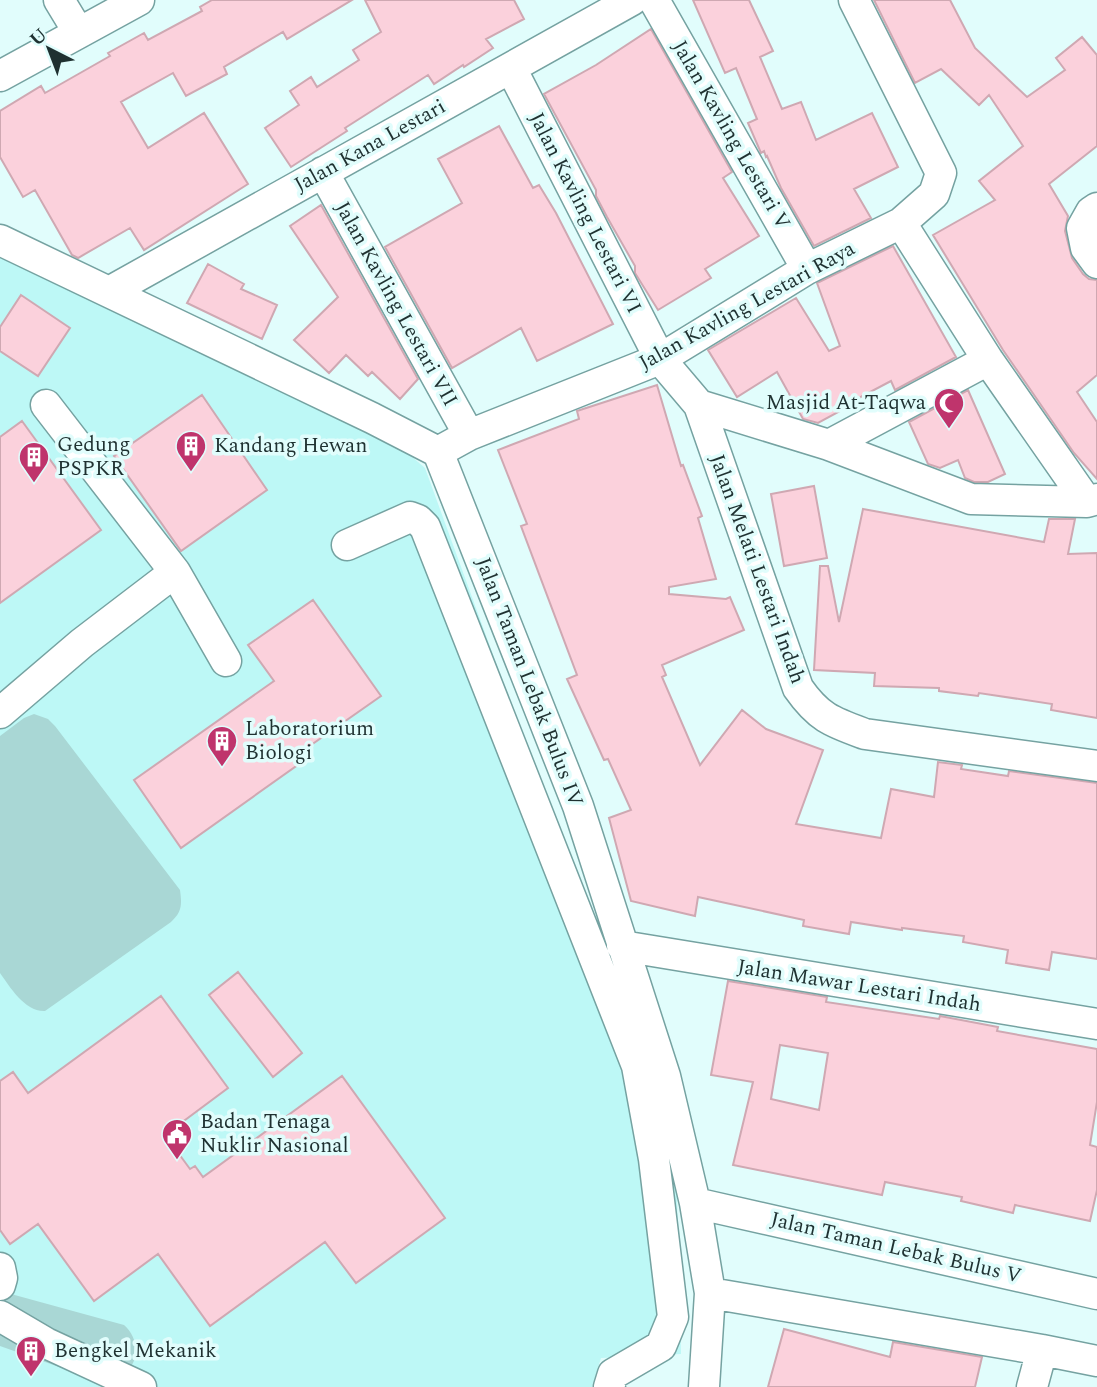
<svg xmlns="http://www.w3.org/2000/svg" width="1097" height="1387" viewBox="0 0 1097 1387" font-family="Spectral,serif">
<rect width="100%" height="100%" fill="#e1fdfc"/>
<path fill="#bdf8f6" d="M0 241 352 405 425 468 676 1157 681 1354 601 1358 592 1387H0Z"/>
<path fill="#a9d7d5" d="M34 714 48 719 55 726 180 890C182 905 182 912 171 922L45 1011C25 1012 10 987 0 973V736L24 718Z
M0 1288 11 1294 124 1325C137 1336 141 1358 127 1371 121 1376 114 1380 107 1384L0 1346Z"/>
<path fill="#fbd1dc" stroke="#cfa8b2" stroke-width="2" fill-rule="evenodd" d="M212 0H352L287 39 283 32 224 67 227 74 186 96 173 73 121 102 148 148 204 113 248 184 144 250 130 228 78 258 72 255 35 190 23 197 0 157V111L41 86 45 93 110 56 108 53 144 33 148 40 202 11 200 7Z
M365 0H514L524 19 486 39 493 48 464 67 463 65 434 84 428 75 345 128 347 131 291 167 265 128 299 105 290 91 311 77 317 87 359 60 353 50 381 32Z
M693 0H749L773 51 760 57 782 109 801 102 816 140 872 113 898 167 854 189 871 218 814 246 781 188 767 156 766 157 764 151 761 153 748 123 757 119 736 68 725 73Z
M874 0H950L975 48 1027 97 1065 70 1056 58 1082 37 1097 55V146L1049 184 1068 216 1065 231 1072 258 1083 274 1089 279 1097 280V375L1077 392 1097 422V479L1074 453 1003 350 933 235 995 200 979 181 1023 146 989 95 979 105 941 69 915 83Z
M651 29 732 172 723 178 759 236 705 269 711 278 658 310 635 273V266L607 217 596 196V190L544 94 596 65Z
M499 126 533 188 539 185 556 213 613 324 537 361 521 328 452 368 385 247 462 203 438 159Z
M321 205 418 379 400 399 372 372 368 376 346 355 329 373 294 340 338 297 290 226Z
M893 246 956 357 895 390 891 381 851 402 853 404 818 423 803 419 777 372 737 397 708 350 796 298 829 351 840 346 817 283Z
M208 264 244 284 241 289 277 305 262 339 187 303Z
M21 295 70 328 38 376 0 351V327Z
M657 385 681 466 683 465 702 516 698 518 716 579 669 587V594L726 599 730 597 744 630 662 665 666 675 662 677 700 765 742 710 766 729 823 750 796 824 881 838 891 789 934 797 938 762 962 765 961 769 1008 776 1009 771 1097 783V959L1052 952 1049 970 1006 963 1008 950 963 942 964 936 902 928V930L851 922 849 934 803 926 804 920 698 897 695 916 631 901 609 818 631 810 608 759 604 760 567 679 577 675 521 526 527 524 498 450 579 419 577 411Z
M968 390 1005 474 988 482H974L965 478 958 460 940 468 928 464 909 422Z
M202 395 267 490 181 551 114 456Z
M22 421 101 530 0 603V437Z
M814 486 827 558 784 566 771 494Z
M863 509 1044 542 1049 519H1075L1068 554 1097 553V718L1051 710 1052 704 979 693 978 696 939 691V688L874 686 875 673 814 670 820 566H828L839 622Z
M313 600 381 696 304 750 309 757 181 848 134 780 274 681 248 645Z
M238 972 302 1053 273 1077 209 995Z
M728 981 827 997 826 1002 939 1019 940 1016 998 1027 997 1031 1097 1049V1102L1090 1145 1097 1147V1190L1090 1221 1015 1205 1013 1213 961 1201 962 1197 885 1182 882 1195 733 1165 753 1082 711 1075ZM780 1045 828 1053 819 1110 771 1099Z
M161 996 228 1088 165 1135 190 1169 195 1166 203 1177 342 1076 445 1218 356 1283 325 1242 210 1326 158 1254 94 1301 38 1224 10 1244 0 1230V1081L13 1072 28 1093Z
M784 1329 890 1357 893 1342 982 1357 975 1387H768Z"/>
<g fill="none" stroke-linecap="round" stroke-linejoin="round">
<g stroke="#75a2a1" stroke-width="33">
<path id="minor" d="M59 0 79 33
M654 0 807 269
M511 68 660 359 699 405 798 688C819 718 832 722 865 734L1097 766
M0 76 139 0
M323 172 469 435
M1097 208 1091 212 1082 228 1086 248 1097 263
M901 223 988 360 1087 502
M0 240 372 418 438 452 578 806 665 1076 695 1203 710 1293 704 1387
M109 292 632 0
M46 405 175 572
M699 405 829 445 971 499 1087 502 1097 499
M829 445 988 360
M438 452 469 435 660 359 807 269 901 223 934 194 941 173 854 0
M347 545 410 517 418 520 425 527 637 1066 654 1159 673 1317 661 1346 613 1374 609 1387
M0 713 82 643 175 572 226 661
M622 946 1097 1024
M695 1203 1097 1294
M0 1268 2 1278 0 1285
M710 1293 1042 1350 1097 1361
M0 1316 46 1343 141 1387
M1032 1387 1042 1350"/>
</g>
<use href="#minor" stroke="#fff" stroke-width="30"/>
</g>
<defs>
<g id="mosque-pin" transform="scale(1.575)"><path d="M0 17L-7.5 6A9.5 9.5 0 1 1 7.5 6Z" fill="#bf346c" stroke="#e1fdfc"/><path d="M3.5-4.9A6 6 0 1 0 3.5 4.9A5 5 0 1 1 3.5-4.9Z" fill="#fff"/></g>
<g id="building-pin" transform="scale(1.575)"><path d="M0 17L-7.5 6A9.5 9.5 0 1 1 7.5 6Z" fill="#bf346c" stroke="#e1fdfc"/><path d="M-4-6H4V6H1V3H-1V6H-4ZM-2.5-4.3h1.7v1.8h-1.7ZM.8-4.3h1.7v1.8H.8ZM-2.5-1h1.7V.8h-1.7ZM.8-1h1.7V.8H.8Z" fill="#fff"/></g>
<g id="civic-pin" transform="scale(1.575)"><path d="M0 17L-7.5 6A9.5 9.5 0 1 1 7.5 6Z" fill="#bf346c" stroke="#e1fdfc"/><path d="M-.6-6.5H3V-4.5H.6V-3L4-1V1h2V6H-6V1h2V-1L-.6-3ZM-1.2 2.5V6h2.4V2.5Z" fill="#fff"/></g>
</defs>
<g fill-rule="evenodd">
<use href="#mosque-pin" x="949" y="403"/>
<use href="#building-pin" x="191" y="446"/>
<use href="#building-pin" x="34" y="457"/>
<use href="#building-pin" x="222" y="741"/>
<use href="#civic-pin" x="177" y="1134"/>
<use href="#building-pin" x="31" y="1351"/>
</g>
<g text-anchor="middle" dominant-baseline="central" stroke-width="7" stroke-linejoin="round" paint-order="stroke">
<g font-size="21" fill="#1f3131" stroke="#e1fdfc">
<text transform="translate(731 135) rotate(60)">Jalan Kavling Lestari V</text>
<text transform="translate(370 146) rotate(-29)">Jalan Kana Lestari</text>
<text transform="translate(585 213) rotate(63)">Jalan Kavling Lestari VI</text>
<text transform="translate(396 304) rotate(61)">Jalan Kavling Lestari VII</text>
<text transform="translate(747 306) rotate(-29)">Jalan Kavling Lestari Raya</text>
<text transform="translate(757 569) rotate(70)">Jalan Melati Lestari Indah</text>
<text transform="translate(529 682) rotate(69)">Jalan Taman Lebak Bulus IV</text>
<text transform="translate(859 986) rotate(9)">Jalan Mawar Lestari Indah</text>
<text transform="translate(896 1248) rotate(13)">Jalan Taman Lebak Bulus V</text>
</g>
<g font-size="21" fill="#1f3131" stroke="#e1fdfc" text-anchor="start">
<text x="926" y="403" text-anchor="end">Masjid At-Taqwa</text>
<text x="57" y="445">Gedung<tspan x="57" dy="24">PSPKR</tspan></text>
<text x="214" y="446">Kandang Hewan</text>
<text x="245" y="729">Laboratorium<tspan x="245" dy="24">Biologi</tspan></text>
<text x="200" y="1122">Badan Tenaga<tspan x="200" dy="24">Nuklir Nasional</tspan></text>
<text x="54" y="1351">Bengkel Mekanik</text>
</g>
</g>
<g transform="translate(49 49) rotate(318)" stroke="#e1fdfc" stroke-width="5" paint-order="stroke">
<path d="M0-5L12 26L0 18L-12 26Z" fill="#1f3131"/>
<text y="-10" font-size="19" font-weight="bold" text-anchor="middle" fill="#1f3131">U</text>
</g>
</svg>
